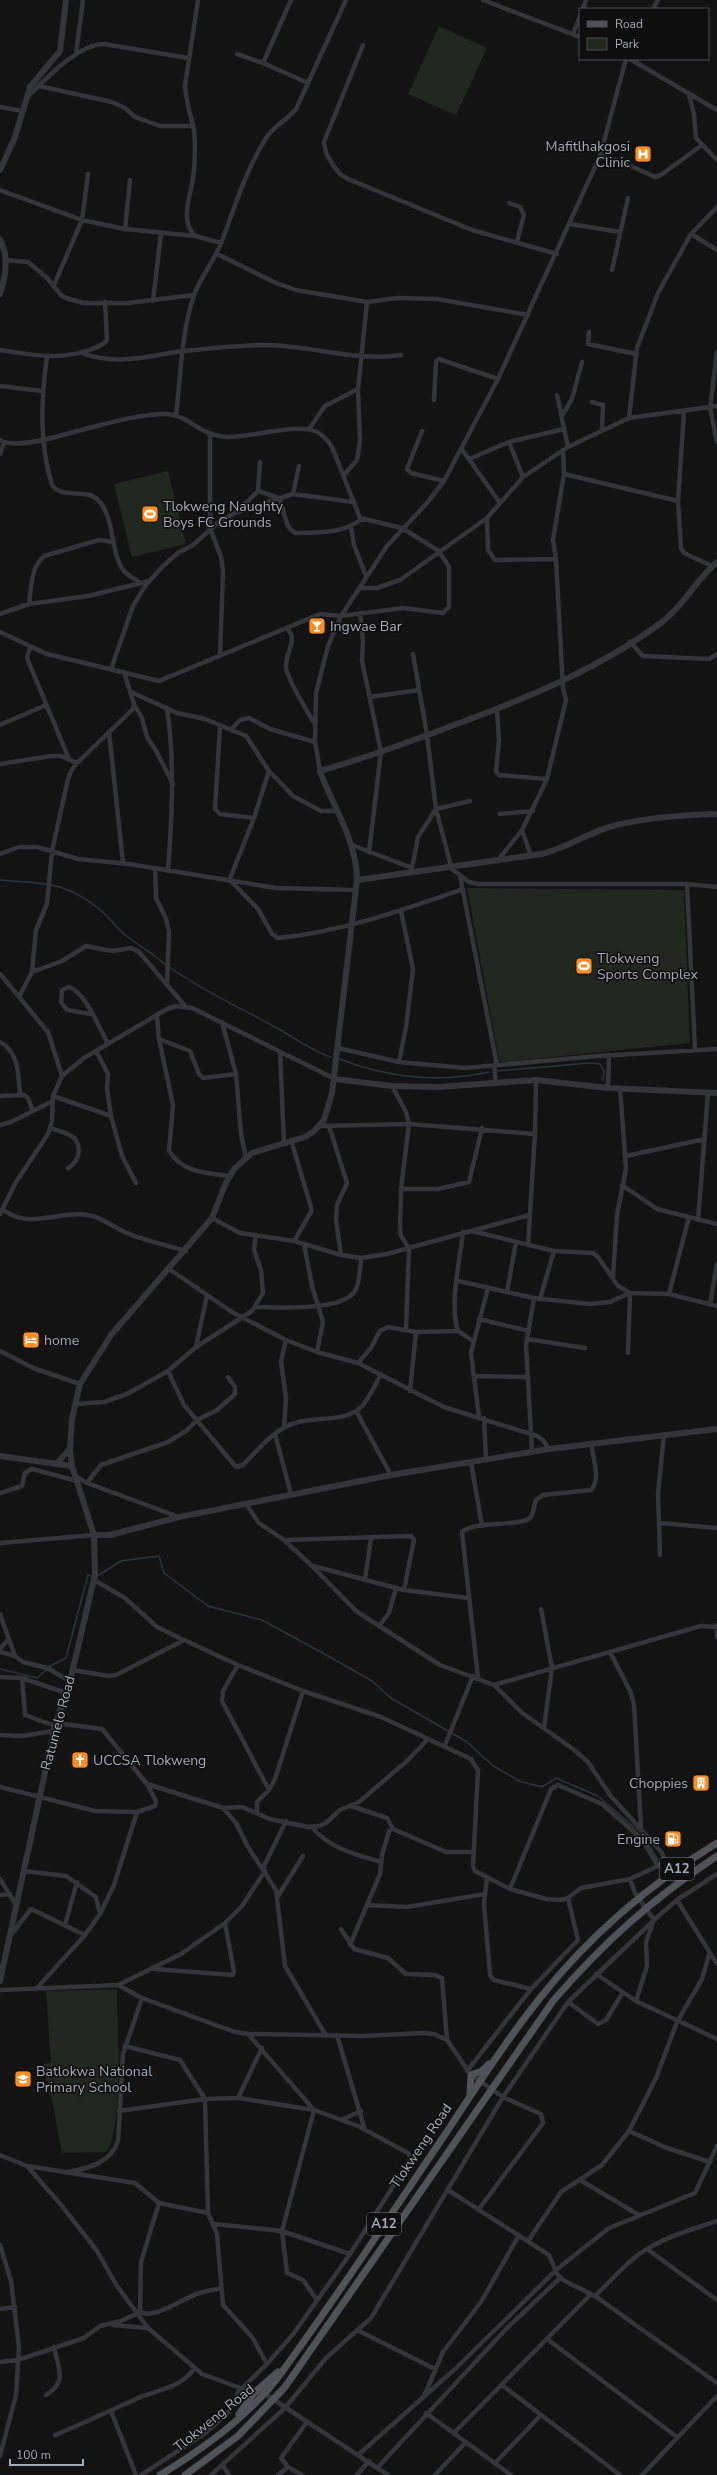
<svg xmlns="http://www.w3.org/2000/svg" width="717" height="2475" viewBox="0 0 717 2475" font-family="'Nunito Sans',sans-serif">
<rect width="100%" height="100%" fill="#131314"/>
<path fill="#1f271f" d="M439 26 487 48 456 115 408 94Z
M168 471 186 544 132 557 114 484Z
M467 888 684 890 690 1043 502 1062 499 1060Z
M117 1989C117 2025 124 2124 107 2152L62 2153 52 2099 49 2093 43 2064 51 2063 46 1991Z"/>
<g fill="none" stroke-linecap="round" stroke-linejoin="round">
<path stroke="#2b363a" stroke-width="1.5" d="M0 880C41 884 63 880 98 908 108 916 115 926 124 934 137 945 153 953 166 965
M169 967C203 991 239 1007 275 1027 294 1037 311 1051 331 1057
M340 1059C387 1078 440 1083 489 1072
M497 1071 590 1063 600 1064 604 1071 603 1081
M99 1575 121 1561 159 1556 164 1573 208 1606 262 1620 330 1657 372 1681 391 1698 467 1742 492 1765 519 1781 542 1787 556 1778 598 1796 642 1834 658 1860
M48 1667 66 1658 88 1575 92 1576
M0 1669 37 1678 46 1670"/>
<path stroke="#333539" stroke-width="4.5" d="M483 0 580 37
M583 9 586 0
M653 9 658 0
M573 34 580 16
M363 45 324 142 326 153 333 165 340 174 348 179 472 230 557 254
M76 54 83 0
M237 54 263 63 308 83
M630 59 717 110
M263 63 291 0
M39 86 112 102 125 108 135 117 160 126H193
M689 95 694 114 696 138 717 160
M27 97C45 80 78 44 104 44L188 58
M0 107 22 111
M600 156 622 162 655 177 661 175 702 145
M0 190 82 220 125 229 195 236 221 243
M509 203 520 207 524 215 517 241
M570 224 620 232
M125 229 130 180
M691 234 717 250
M195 236C179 220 191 196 193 177 195 166 196 135 193 125 189 111 186 100 185 86L198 0
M217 254 276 283 296 290 367 302 397 298 437 299 528 315
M6 260 28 262 46 277 61 295 66 298 83 303H128L194 295
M612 270 628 198
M54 285 82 220 88 174
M153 301 161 233
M589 332 588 344 636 354
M0 350C32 355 61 361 92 349 98 347 104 345 107 340L105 302
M717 352 710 408 717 442
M82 353C117 366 147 356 183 351 212 348 240 345 268 345 313 346 358 362 401 355
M47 357C41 400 39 443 52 485 62 500 87 487 99 501 115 519 110 551 123 570 127 575 135 579 140 583
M0 386 42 391
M557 395 568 447
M434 400 436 362 439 359 498 379
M592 402 603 405 602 430
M684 412 678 501 681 548 684 553 712 566
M176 415C181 375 181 333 194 295 201 276 215 260 222 241 235 206 246 170 266 138 274 126 287 120 296 109L346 0
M562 416 572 399 582 362
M629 418 637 348 658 293 691 234 717 207
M309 429 325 406 358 389
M422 431 407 469 411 473 444 481
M210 436V528L221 557 223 572 220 656
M0 440C15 450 60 436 77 431 106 424 136 414 166 414 188 414 199 436 227 437 250 438 296 423 315 431 323 434 327 440 332 447L360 518 402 528 439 551 449 567V607L443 613 403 608 341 616 320 614 159 681 47 654 0 632
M509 442 523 477
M461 448 500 503
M0 454 4 443
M469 459 509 442 564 429
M564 474 678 501
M344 475 357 460 360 442 358 389 367 302
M258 491 260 462
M293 494 299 466
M238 511 258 491 279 498C285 509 284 529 296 533 320 532 342 534 362 519
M487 518 488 550 495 560 556 559
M351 527 354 545 366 576
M359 588H377L400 580 487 518 523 477 568 447 629 418 717 406
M29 604C31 588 31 567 44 556L99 540 114 542
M360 613 363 640 362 661 381 752 369 852
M0 614 29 604 88 596 149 581
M286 628C300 638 284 655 286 668 288 681 307 710 314 723
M630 642 643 656 709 659 717 654
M30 647 27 658 69 759
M413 654 427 735 436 809 451 866
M111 669 133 606 145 586 163 566 178 553 193 545 220 521 237 512 293 494 353 502
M131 692 177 713 205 719 246 736 269 771 293 796 321 811H336
M370 697 419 690
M134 704 142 718 147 737 155 749 173 784
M167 708C175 763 172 816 168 871
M497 710 499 740 496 772 499 775 547 779
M0 725 46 705
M220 727 215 809 220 814 254 818
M231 730 240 720 249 718 270 729 315 742
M109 732 123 863
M0 764 51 756H61L77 763
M320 771 315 742 316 693 328 646 341 616 387 546 426 504 444 481 498 379 600 156 626 59
M500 814 533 811
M522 830 531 856
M352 845 412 868
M0 854 19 847H37L78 859 129 864 276 888 355 890
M498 860 522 830 547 779 566 700 563 688 556 559 553 540 564 474 563 450
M448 866 469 882 479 884H687L717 887
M155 868 156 898 166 919 169 931 167 984
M411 873 418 837 436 809 470 801
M460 876 497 1065
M229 881 254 818 269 771
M232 882 258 909 272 934 278 938C341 932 403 910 463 889
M687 884 695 1050
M32 972 36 930 47 904 52 851 68 779 71 771 77 763 133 709 134 704 124 672
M0 974 48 1032 62 1076
M19 997 32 972 62 961 86 946 112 951 131 948 139 952 185 1006
M91 1014 67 1010 61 1002 62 990 69 987C86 993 99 1028 108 1044
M157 1016 159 1039 173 1105 169 1151C183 1173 206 1173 229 1176
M222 1022 236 1074 241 1134 246 1158
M159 1039 190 1051 199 1074 203 1078 236 1074
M0 1042C19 1052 18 1074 20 1093
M338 1048 399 1062 465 1068 598 1056 717 1049
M96 1051 108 1074 107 1089 111 1116 122 1156 136 1183
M280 1052 284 1142
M399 1062 406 1027 413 969 401 911
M494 1065 496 1084
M392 1086 406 1112 409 1124 401 1189 400 1229 401 1236 409 1248 406 1329
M608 1088 609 1055
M0 1096 24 1095 28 1098 33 1111
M53 1096 111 1116
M0 1125 11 1122 53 1101
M319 1126 409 1124 535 1134
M329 1126 347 1183 337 1205 336 1220 341 1255
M50 1128C66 1133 82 1135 78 1156 76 1162 73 1165 68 1168
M291 1140 311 1207V1212L294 1241
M626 1156 705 1139
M622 1185 657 1209 717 1224
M401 1189H438L469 1182 482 1128
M2 1209C30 1231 58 1210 88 1215 102 1217 114 1228 127 1233 145 1241 167 1245 186 1251
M0 1214 16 1182 48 1134 52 1122 53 1096 62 1076 84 1058 167 1009 176 1006 192 1008 335 1079
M212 1218 240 1233 294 1241 341 1255 361 1258 387 1254 530 1215
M698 1220 708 1093
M472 1231 554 1251 593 1253 598 1257 618 1286 630 1293 669 1294 717 1306
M304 1244 312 1286 323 1322 317 1352
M528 1245 535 1134 536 1080
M169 1269 232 1312 286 1340 317 1352 358 1363 444 1407 537 1436 543 1440 549 1449
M613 1277 617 1215 626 1169 620 1088
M458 1281 534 1298 589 1304 610 1302 630 1293 628 1353
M507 1292 516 1242
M669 1294 689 1217
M540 1299 554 1251
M710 1304 717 1264
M256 1307C279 1307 341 1312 355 1291 360 1282 360 1268 361 1258
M479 1319 529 1331
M458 1331C449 1305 460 1260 463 1232
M527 1339 585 1348
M196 1347 207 1295
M0 1351 33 1368 80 1384
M358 1363 371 1348 380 1331 388 1327 416 1332 458 1331 473 1341
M168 1371 184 1405 236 1467 243 1465C258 1450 274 1429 295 1423 315 1416 343 1423 360 1408 369 1400 375 1385 381 1374
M474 1376 527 1377
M410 1391 416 1332
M75 1404 104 1402 127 1394 168 1371 196 1347 252 1311 263 1293 261 1270 254 1250 256 1235
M356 1411 391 1475
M479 1417 471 1353 488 1288
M484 1418 486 1459
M284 1428 286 1399 281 1361 286 1340
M275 1434 291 1494
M532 1452 526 1345 534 1298
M471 1462 482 1526
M75 1476 87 1483 101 1465 168 1442 186 1431 197 1420 217 1410 235 1394V1387L228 1377
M87 1483 179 1517
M0 1493 22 1486 25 1473 32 1469 77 1481
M660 1523 717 1528
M284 1540 411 1536 414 1540 404 1590
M0 1543 94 1535
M660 1555 658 1493 664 1434
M313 1566 404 1590 468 1598
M365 1579 371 1539
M94 1580 125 1598 157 1627 184 1640 238 1665 303 1691 381 1717 471 1759 478 1770 473 1866 475 1871 510 1889 546 1899 561 1900 568 1898 581 1888 630 1879 662 1864 664 1858 662 1853 610 1795 588 1762 573 1749 521 1712 494 1685 440 1665 356 1611 312 1566 284 1540 259 1523 246 1504
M541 1609 552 1668 544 1728
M0 1614 15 1656 23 1662 47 1668 70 1681
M717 1625V1637
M379 1626 389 1613 396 1588
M0 1649 8 1640
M0 1652 15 1656
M610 1652 630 1691 634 1704 641 1827
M238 1665 223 1691 222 1701 269 1790
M72 1670 109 1676 116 1675 184 1640
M0 1677 22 1678 66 1693
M22 1678 25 1715 55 1726
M478 1678 462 1532C476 1520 520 1527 530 1518 534 1514 534 1505 536 1500L543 1495 591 1490C601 1480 593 1457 591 1444
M494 1685 701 1626 717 1627
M56 1723 102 1729 147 1784 223 1808 236 1823 248 1847 276 1890 285 1966 325 2034
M0 1735 21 1736 54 1731
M445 1745 473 1676
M0 1787 95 1811 137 1812
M351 1806 387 1818 393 1829
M223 1808 242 1807 270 1819 308 1827 319 1826 326 1823 340 1810 359 1802 408 1760 428 1739
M257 1812V1802L269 1790 275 1779 303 1691
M312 1827C328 1848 357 1855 381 1862
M393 1829 446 1852H472
M263 1868 286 1821
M24 1871 66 1876 96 1897 100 1914
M487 1878 484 1904 490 1975 494 1980 531 1989
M0 1879 15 1903
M630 1879 635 1893 654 1920 646 1942 647 1966 636 2001
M510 1889 551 1789 558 1785 602 1804 642 1839 658 1866
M0 1895 10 1894
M278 1896 303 1856
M677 1900 717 1964
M367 1905 407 1907 485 1894
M65 1925 77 1882
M341 1929 354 1949 388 1958 406 1974 435 1975 442 1978 447 2040
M10 1936 31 1909 85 1935
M350 1945 380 1874 382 1855 389 1831 393 1829
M154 1969 233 1975 234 1972 225 1923
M596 1974 636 2001 717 2039
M36 1989 85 1935 100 1914 114 1885 137 1812 155 1806 156 1801 147 1784
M0 1990 118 1985 181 1954 225 1923 242 1906 265 1871
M142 1998 235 2032 248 2034 363 2036 423 2033 434 2034 447 2040 471 2075 503 2097 541 2114 543 2123 479 2209
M568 2002 598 2024 606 2020 623 1992
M248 2034 314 2110 282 2231 287 2273 303 2280 317 2300
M337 2035 365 2130
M125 2046 180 2060 205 2099 208 2213 217 2234 223 2305 252 2337 267 2364
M467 2071 531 1989 578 1940 568 1898
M238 2098 262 2048
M119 2111 205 2099 238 2098 314 2110 358 2126 408 2153 411 2158 350 2254 294 2333 267 2364 239 2391 227 2414 204 2434 141 2475
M341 2120 361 2111
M629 2131 667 2148 710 2162
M0 2155 27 2166 62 2206 97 2251 117 2286 148 2328 202 2374 254 2393 265 2394 388 2475
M27 2166 135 2183 159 2203 208 2213
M67 2172C87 2169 111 2163 118 2141L123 2054 142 1998 118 1985
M580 2180 639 2215
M448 2190 549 2255 557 2274 563 2280 595 2296C609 2283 622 2267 638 2255 661 2238 690 2230 717 2221
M214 2224 282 2231 350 2254
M528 2241 561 2192 602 2165 629 2131 656 2078 677 2022 702 1979 709 1955
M0 2245 11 2281 19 2347 16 2395 0 2456
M647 2249 717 2300
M595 2296 717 2383
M0 2309 15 2307
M140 2312C154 2320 184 2298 199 2293 206 2291 213 2290 221 2288
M113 2325 148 2328
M357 2330 435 2369
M547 2339 677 2437
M0 2362 18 2360 84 2338 100 2326 121 2321 140 2312 141 2262 159 2203
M502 2385 620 2475
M425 2394 443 2352 481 2302 519 2235
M46 2395C68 2382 58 2368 54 2347
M111 2411 136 2475
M426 2413 511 2475
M454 2433 591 2294
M55 2435C82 2424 109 2411 136 2399 157 2389 180 2389 194 2369
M358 2455 454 2370 556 2270 609 2228 695 2193 717 2146
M495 2463 541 2415
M223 2466 229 2475
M288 2467 281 2458 307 2422
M378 2467 507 2328 560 2278
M211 2475 285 2408 326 2358 371 2318 503 2097 568 2002 654 1920 677 1900 717 1874
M278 2475 288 2467 302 2475
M357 2475 369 2461
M435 2475 466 2442
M642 2475 717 2396"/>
<path stroke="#333539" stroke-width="6" d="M0 170 15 137 30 87 60 51 66 0
M0 240C9 256 6 276 0 294
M357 880 541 854C567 848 587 833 613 826 646 817 683 815 717 814
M335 1079 392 1086 439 1087 536 1080 608 1088 717 1093
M0 1456 72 1466
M56 1464 70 1449
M94 1535H110L179 1517 391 1475 549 1449 717 1429
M0 1981 55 1726 70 1681 95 1575 94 1535 72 1466 70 1449 72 1418 80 1384 111 1335 212 1218 225 1185 234 1169 252 1153 305 1137 313 1132 324 1120 332 1093 357 880C357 841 333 807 320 771 365 758 410 742 454 725 527 698 599 669 662 622 684 605 696 580 717 562"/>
<path stroke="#4f5359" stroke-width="7" d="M470 2095 471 2075 482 2071 489 2064
M239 2414 254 2393 278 2372
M160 2475C203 2449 245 2419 276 2380 335 2300 389 2217 444 2136 475 2089 505 2042 540 1998 589 1936 650 1884 717 1843
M185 2475 238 2436 285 2387 553 2001C604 1942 652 1899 717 1856"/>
</g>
<defs>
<g id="hospital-square" transform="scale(0.9)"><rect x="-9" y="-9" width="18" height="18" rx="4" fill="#f88d27" stroke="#0e0e0f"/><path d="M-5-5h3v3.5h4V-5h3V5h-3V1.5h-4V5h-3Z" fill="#fff"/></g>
<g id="stadium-square" transform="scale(0.9)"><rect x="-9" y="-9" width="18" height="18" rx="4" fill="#f88d27" stroke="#0e0e0f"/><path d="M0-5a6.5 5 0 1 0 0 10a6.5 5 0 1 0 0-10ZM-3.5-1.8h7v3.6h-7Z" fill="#fff"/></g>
<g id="bar-square" transform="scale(0.9)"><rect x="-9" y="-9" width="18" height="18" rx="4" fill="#f88d27" stroke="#0e0e0f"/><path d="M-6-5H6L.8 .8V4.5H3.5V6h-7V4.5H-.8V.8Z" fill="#fff"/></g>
<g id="hotel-square" transform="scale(0.9)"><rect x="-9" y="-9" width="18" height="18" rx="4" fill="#f88d27" stroke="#0e0e0f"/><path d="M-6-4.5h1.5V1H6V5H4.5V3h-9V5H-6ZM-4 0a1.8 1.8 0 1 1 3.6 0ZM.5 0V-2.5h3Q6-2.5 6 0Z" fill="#fff"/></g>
<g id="church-square" transform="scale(0.9)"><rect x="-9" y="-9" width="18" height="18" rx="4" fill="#f88d27" stroke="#0e0e0f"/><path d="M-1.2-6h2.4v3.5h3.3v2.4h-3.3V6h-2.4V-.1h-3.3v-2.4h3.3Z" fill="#fff"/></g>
<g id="building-square" transform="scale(0.9)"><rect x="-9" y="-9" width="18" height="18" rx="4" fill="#f88d27" stroke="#0e0e0f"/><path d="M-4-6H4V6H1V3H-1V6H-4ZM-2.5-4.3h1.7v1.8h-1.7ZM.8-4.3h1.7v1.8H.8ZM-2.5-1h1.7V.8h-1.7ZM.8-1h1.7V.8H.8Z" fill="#fff"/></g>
<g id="fuel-square" transform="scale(0.9)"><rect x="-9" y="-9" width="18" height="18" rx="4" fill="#f88d27" stroke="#0e0e0f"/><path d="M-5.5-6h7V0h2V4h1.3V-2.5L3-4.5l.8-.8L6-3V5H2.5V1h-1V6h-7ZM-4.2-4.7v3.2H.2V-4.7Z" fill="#fff"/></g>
<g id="school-square" transform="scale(0.9)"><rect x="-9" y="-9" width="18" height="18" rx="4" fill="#f88d27" stroke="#0e0e0f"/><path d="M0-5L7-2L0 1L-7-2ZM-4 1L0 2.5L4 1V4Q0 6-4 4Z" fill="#fff"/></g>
</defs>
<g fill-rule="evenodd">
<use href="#hospital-square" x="643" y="154"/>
<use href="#stadium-square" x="150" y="514"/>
<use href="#bar-square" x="317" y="626"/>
<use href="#stadium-square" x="584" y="966"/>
<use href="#hotel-square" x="31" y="1340"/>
<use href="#church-square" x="80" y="1760"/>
<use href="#building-square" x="701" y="1783"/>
<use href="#fuel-square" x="673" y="1839"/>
<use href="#school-square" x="23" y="2079"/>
</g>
<g text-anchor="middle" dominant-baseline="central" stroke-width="3" stroke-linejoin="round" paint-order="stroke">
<g fill="#0e0e0f" stroke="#777d83" stroke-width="1">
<rect x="660" y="1858" width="34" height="22" rx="3"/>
<rect x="367" y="2213" width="34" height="22" rx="3"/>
</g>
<g font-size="13" font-weight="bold" fill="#a4acb5">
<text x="677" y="1869">A12</text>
<text x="384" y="2224">A12</text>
</g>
<g font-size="14" fill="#a4acb5" stroke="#0e0e0f" text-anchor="start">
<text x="630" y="146" text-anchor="end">Mafitlhakgosi<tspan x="630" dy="16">Clinic</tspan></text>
<text x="163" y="506">Tlokweng Naughty<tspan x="163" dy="16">Boys FC Grounds</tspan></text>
<text x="330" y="626">Ingwae Bar</text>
<text x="597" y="958">Tlokweng<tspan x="597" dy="16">Sports Complex</tspan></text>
<text x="44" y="1340">home</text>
<text x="93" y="1760">UCCSA Tlokweng</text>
<text x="688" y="1783" text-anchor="end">Choppies</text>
<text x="660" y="1839" text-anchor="end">Engine</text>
<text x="36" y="2071">Batlokwa National<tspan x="36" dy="16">Primary School</tspan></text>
</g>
<g font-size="14" fill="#a4acb5" stroke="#0e0e0f">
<text transform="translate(58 1723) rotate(-75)">Ratumelo Road</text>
<text transform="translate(421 2146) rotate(-56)">Tlokweng Road</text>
<text transform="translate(214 2418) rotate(-39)">Tlokweng Road</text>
</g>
</g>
<rect x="579" y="8" width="130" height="52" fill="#0e0e0f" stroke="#4a4d51"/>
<rect x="587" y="21" width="20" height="6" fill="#4f5359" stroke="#4a4d51"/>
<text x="615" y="28" font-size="12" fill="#a4acb5">Road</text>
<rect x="587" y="38" width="20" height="12" fill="#1f271f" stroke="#4a4d51"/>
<text x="615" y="48" font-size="12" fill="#a4acb5">Park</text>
<path d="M10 2459v6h73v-6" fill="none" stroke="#a4acb5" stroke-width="2"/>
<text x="16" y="2459" font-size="12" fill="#a4acb5" stroke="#0e0e0f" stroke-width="3" paint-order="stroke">100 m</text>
</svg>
